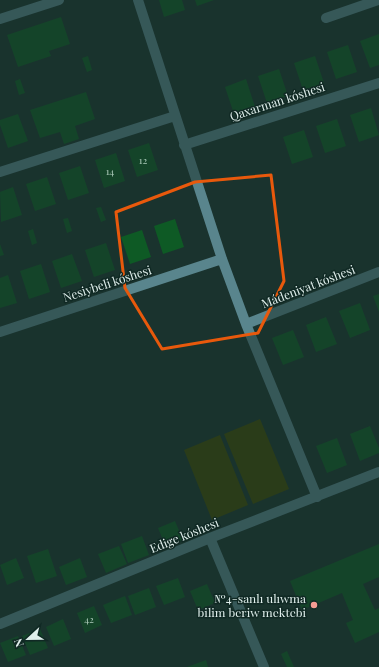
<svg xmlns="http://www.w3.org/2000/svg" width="379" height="667" viewBox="0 0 379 667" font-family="'Playfair Display',serif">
<rect width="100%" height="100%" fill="#1a332e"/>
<path fill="#3f4800" d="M260 419 289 489 253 504 224 434Z
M220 435 248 505 212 520 184 450Z"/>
<path fill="#0e5a25" d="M159 0H182L185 10 164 17Z
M195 0H214L197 6Z
M61 17 70 44 49 51 51 56 18 67 7 35Z
M379 34V65L370 68 360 41Z
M348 45 357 72 336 79 327 52Z
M88 56 92 70 87 72 82 58Z
M315 56 324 83 303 90 294 63Z
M279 69 288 96 267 103 258 76Z
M20 79 25 93 19 95 15 81Z
M246 79 255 107 234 114 225 87Z
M86 92 95 119 75 126 79 139 64 144 60 132 40 138 30 110Z
M371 108 379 135 359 142 350 115Z
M18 114 28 141 8 148 0 125V120Z
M337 119 346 146 325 153 316 126Z
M304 130 313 157 292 164 283 137Z
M149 143 158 170 137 177 128 150Z
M116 153 125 181 104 188 95 160Z
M80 166 89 193 68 200 59 173Z
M47 177 56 204 35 211 26 184Z
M13 187 22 215 1 222 0 192Z
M101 207 106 220 101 222 96 208Z
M68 218 72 231 67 233 63 219Z
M175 219 184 247 163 254 154 226Z
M33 229 37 243 32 245 28 231Z
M142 230 151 257 130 264 121 237Z
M106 243 115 270 94 277 85 250Z
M0 244 4 255 0 256Z
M72 254 82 281 61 288 52 261Z
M41 264 50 292 29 299 20 271Z
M8 275 17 303 0 308V278Z
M379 294V312L373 296Z
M360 303 370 330 350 338 339 311Z
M326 317 337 344 316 352 306 325Z
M293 330 304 357 283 365 272 338Z
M370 426 379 448V453L360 461 350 434Z
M337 438 347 465 327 473 316 446Z
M175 521 183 540 166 547 158 528Z
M142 536 149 555 128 563 121 544Z
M379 544V577L363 584 375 610 379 608V632L355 643 346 623 353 620 342 593 302 610 290 581Z
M119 546 127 564 106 573 98 554Z
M48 549 57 576 36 583 27 556Z
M16 558 24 578 7 585 0 565Z
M80 558 87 577 66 585 59 567Z
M178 578 185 597 164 605 156 586Z
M207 584 215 603 198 610 190 591Z
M149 588 156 607 135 615 128 596Z
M125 596 132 615 111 623 103 605Z
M94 606 102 625 85 633 77 613Z
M63 619 71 639 54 646 46 627Z
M40 629 48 648 30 655 22 636Z
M18 636 26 655 8 662 0 643Z
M287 651 294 667H287L281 654Z
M206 660 208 667H187Z"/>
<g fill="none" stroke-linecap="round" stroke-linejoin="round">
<path stroke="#59858d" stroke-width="10" d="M138 0 222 259 246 324 317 497
M326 18 378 0
M0 19 59 0
M184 145 379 83
M0 172 175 116
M246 324 379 272
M0 332 222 259
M210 538 264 667
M0 624 210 538 379 472"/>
</g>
<path d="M0 0H379V667H0ZM271 175 284 281 258 333 162 349 125 288 116 212 195 182Z" fill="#1a332e" fill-opacity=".55" fill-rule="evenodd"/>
<path fill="none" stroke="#e8590c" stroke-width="3" stroke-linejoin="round" d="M271 175 284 281 258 333 162 349 125 288 116 212 195 182Z"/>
<circle fill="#f59c93" stroke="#102924" stroke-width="1.5" cx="314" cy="605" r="4"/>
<g text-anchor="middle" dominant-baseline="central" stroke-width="3" stroke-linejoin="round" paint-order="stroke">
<g font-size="10" fill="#accaba">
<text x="143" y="160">12</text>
<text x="110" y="171">14</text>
<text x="89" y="619">42</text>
</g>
<g font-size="12" fill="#e0efec" stroke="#102924">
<text transform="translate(277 101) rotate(-18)">Qaxarman kóshesi</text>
<text transform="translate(107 283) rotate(-18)">Nesiybeli kóshesi</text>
<text transform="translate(308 286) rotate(-21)">Mádeniyat kóshesi</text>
<text transform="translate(184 535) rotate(-22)">Edige kóshesi</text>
</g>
<g font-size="12" fill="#e0efec" stroke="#102924" text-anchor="end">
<text x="306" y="598">№4-sanlı ulıwma<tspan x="306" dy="14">bilim beriw mektebi</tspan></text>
</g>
</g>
<g transform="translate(28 639) rotate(248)" stroke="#102924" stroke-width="3" paint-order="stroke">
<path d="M0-3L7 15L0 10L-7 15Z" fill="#e0efec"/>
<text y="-6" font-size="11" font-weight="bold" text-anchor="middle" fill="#e0efec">N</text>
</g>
</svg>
